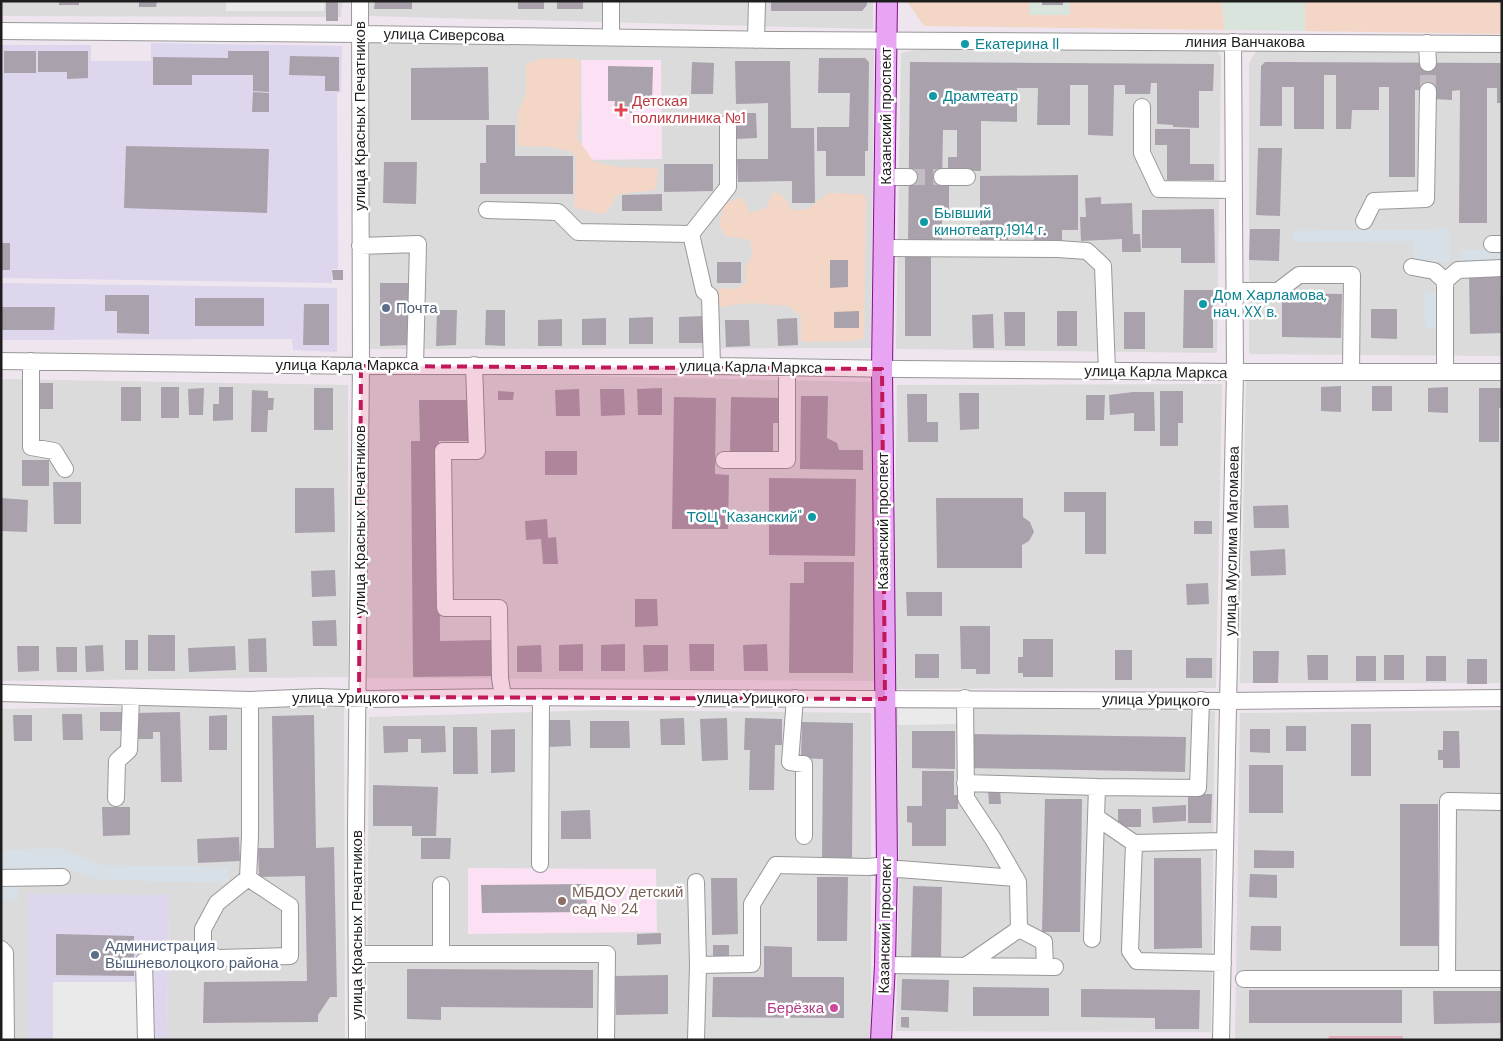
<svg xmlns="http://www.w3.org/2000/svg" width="1503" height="1041" viewBox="0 0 1503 1041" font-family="'DM Sans',sans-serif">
<rect width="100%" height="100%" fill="#eee5ee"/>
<path fill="#dbdbdc" d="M1 1H342L341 17 1 16Z
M367 1H873V29L367 16Z
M360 40 874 49 871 348 359 349Z
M925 48 1217 50 1221 57 1217 353 896 349 901 53Z
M1257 50 1502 51V356L1249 354V63Z
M357 371 873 382 874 681 366 678Z
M1246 377 1502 381V683H1240Z
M1 379 348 385V677L1 681Z
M1222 384 1216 688 893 689 897 385Z
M344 702 345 1040H167L169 895 28 894V1040H1V709Z
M970 707 1215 711 1211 1032 896 1031 899 869 895 709Z
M603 710 871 713V1040H367L369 717Z
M1502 710V1040H1235L1240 713Z"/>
<path fill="#ddd6ed" d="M151 43 342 46 341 92 337 93 338 269H332V283L1 278V45H91V61H151Z
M1 283 337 288V352L293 350 292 339 1 340Z
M28 894 169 895 167 1040H28Z"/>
<path fill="#d7e0e7" d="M1450 229V262H1414L1413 241 1293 242V231Z
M1460 250H1502V263H1460Z
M1424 292H1439V328H1425Z
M60 848 101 865 228 867 230 883 103 880 63 868 16 871 18 900H1V850Z"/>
<path fill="#fce0f4" d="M581 60H661L662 159 582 160Z
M468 868 656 869 657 932 468 934Z"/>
<path fill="#e4afbb" d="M1329 1036H1403V1040H1328Z"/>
<path fill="#f4d6c6" d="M907 1H1221L1225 30 924 26Z
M1305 1H1502V34L1305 31Z
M575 58 580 62V109L577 138 594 162 618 167 658 168 656 190 618 194 605 214 574 208 576 158 572 152 552 147 518 146V113L526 94V64L539 59Z
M774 191 785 198 792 210 808 209 828 193 863 194 866 197 864 338 856 341 806 342 801 340V316L788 306 751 303 719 307 715 302 720 288 736 289 746 282 745 267 752 255 750 240 725 236 719 224 724 204 742 197 750 213 766 208Z"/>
<path fill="#eaeaea" d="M226 1H325L324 11H226Z
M898 709H960L961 724 898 725Z
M53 982H139V1040H53Z"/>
<path fill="#d9e4dc" d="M1029 1H1070V15H1029Z
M1221 1H1305V31L1225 30Z"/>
<path fill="#a9a1ac" d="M59 1H79V5H59Z
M139 1H157L156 7H139Z
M326 1H338V21H326Z
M375 1H412V9H374Z
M518 1H544V9H518Z
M557 1H583V9H557Z
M771 1H867V5L862 11H771Z
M1042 1H1063V5H1042Z
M4 51H36V73H4Z
M38 51H88V78L67 79V72H38Z
M228 51H253V58V51H269V92L253 91V75H192V85H153V57L228 58Z
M290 56 339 57V91H325V76L289 75Z
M819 58H865L869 62 868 151H865V176H826V151H817V127H849L850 93H818Z
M735 61H790L791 128H814L815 203H792V181L738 182 737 159H768V103L736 104Z
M692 62 714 63 713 94H691Z
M910 62 1214 64 1213 91H1199V128L1173 127V125L1157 124V83H1151L1150 94H1125V85H1114L1113 136 1088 135V85H1070V125H1037L1038 88H1017V122L981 121V171L948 170V157H957V130H943L942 185H949V212L942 211V246H908Z
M1265 62 1502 63V103H1497V88H1487V223H1459L1460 90 1452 91V100L1434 99V91L1415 90V177H1389V87H1379V110H1352L1351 129H1336V75H1324V129H1294V87H1282V126H1260L1261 66Z
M608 66 653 67 652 102H633L632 113H614L615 101H608Z
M488 67 489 120H411V68Z
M253 92 269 93V112H252Z
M735 113H756L757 138 736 139Z
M486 125H515V156H573V194H480V163H486Z
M1155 129H1190V164H1214V180H1167V145H1155Z
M126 146 269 149 267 213 124 208Z
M1258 148H1282L1280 216 1256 215Z
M384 162H417L416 204 383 203Z
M664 164H713V191L664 192Z
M1078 175V230H1062V241L1034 242V233L1008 234V242H980V176Z
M662 194V211H622V195Z
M1101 197V204L1132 203 1133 234H1140L1141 252H1122V239L1081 241 1080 217H1086L1085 198Z
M1214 209 1215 263H1181V248H1142V210Z
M1250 229H1280L1279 261 1249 260Z
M1 243H10V270H1Z
M905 257H931V336H905Z
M830 260H848V287L830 288Z
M717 262H741V283H717Z
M332 270H343V280H333Z
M1500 273 1502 333 1470 334 1469 274Z
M380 283H408V345L380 346Z
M1184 290H1213V348H1183Z
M1282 293 1342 294 1341 338 1282 337Z
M105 295H149V334L117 333V311H105Z
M195 298H264V326H195Z
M304 304H329V345H303Z
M1 307H55L54 330H1Z
M1371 309H1397V339L1371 338Z
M437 310H457L456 345 436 346Z
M486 310H505V346L485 345Z
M859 311V328H834V312Z
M1057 311H1077V346H1057Z
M1004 312H1025V346H1005Z
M1124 312H1145V349H1124Z
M993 314 994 348H973L972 315Z
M703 316 704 343H679V317Z
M653 317V344H629V318Z
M606 318V345H582V319Z
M797 318 798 345 778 346 777 319Z
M562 319V346H538V320Z
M725 320H749L750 346 726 347Z
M35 383H53V409H35Z
M1341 386V412L1321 411V387Z
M1372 386H1392V411H1372Z
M121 387H141V421H121Z
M161 387H179V418H161Z
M219 387H233V420L213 421V404H219Z
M1448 387V413L1428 412V388Z
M204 388 203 415H189L188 389Z
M314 388H333V430H314Z
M662 388V415H638L637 389Z
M1479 388H1502V408H1499V442H1479Z
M579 389 580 416H556L555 390Z
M600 389H624L625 415 601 416Z
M252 390 268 391V398H274L273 410H268L267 432H251Z
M498 391 514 392 513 400H498Z
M1160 391H1183V423H1178V446H1160Z
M1133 392H1154L1155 431H1134V413L1110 415 1109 395Z
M959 393H979V429L960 430Z
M907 394H927V422H938V442H908Z
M1086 395H1105L1104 420H1086Z
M801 396H828L827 438 837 443 839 450H863V470L800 469Z
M674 397 716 398 715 474 729 475 728 529H672Z
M731 397 781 398 780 423H773V451H730Z
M419 400H471V441H439L440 641 492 640 493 676 413 677 411 441H420Z
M545 451H577V475H545Z
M22 460H49V486H22Z
M769 478 856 479 855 556 769 555Z
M53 482H81V524H54Z
M295 488H334L335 532 295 533Z
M1064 492H1106V554H1085V512H1064Z
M1 498 28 500 27 532 1 531Z
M936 498H1023V517L1030 522 1034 532 1029 541 1022 545V568H937Z
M1288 505 1289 528H1254L1253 506Z
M547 519 548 538 556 537 558 564H543L541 539 526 540 525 521Z
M1194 521H1212V534H1194Z
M1285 549 1286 575 1251 576 1250 551Z
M804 562H854L853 673H789L790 583H804Z
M335 570 336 596 312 597 311 571Z
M1208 583 1209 604 1187 605 1186 584Z
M906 592H942V616H907Z
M635 599H657L658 626 635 627Z
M336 620 337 646H313L312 621Z
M960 626H990V674H976V669H961Z
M148 635H175V671H148Z
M266 638 267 672H249L248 639Z
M1023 639H1053V677H1023V673H1018V657H1023Z
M125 640H138V670H125Z
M583 644V671H559V645Z
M625 644V671H601V645Z
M689 644H714V671H690Z
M767 644 768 671H744L743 645Z
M103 645 104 671 86 672 85 646Z
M541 645 542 672H517V646Z
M643 645H668V671L644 672Z
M17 646H39V671L18 672Z
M235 646 236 670 189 672 188 648Z
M56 647H77V672H57Z
M1115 650H1132V680H1115Z
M1253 651H1279L1278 683H1253Z
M915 654H939V678H915Z
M1307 655H1328V680H1308Z
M1384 655H1404V680H1384Z
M1356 656H1376V681H1356Z
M1426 656H1446V681H1426Z
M1186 658H1212V678H1186Z
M1467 659H1487V684H1467Z
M100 712H126V731H100Z
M180 712 182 782H161L160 732H153V739H135V713Z
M62 714H82L83 740H63Z
M13 715H32V741H14Z
M227 715V750H209V716Z
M314 715 316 848 334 847 337 997H330L318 1015V1022L203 1023 204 982 307 981 305 876 259 877 258 848H274L272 716Z
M684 718 685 745H661L660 719Z
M727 718 728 760 702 761 700 719Z
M745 718 782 719V745H775L774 790H749L750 750H744Z
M546 720H570L571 746 546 747Z
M590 721H629L630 748H590Z
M802 722 853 723 852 863 822 862 823 759 801 758Z
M1351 724H1371V776H1351Z
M383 726H445L446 752 421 753V739H408V752L384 753Z
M1286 726H1306V751H1286Z
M453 727H477L478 774H453Z
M515 729V772L491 773V730Z
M1250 729H1270V753L1250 752Z
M912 731H955V769L912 768Z
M1443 731H1459L1460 768H1443V760H1438V750H1443Z
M972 734 1186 737 1185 772 971 768Z
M1249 765H1283V813H1249Z
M922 771H954V795H958V809H946V846H912V823L907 822V806H922Z
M373 785 438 787 436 836H412V826H373Z
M988 789H1000L1001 804H989Z
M1188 794H1212L1211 823H1188Z
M1045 799H1082L1080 932H1042Z
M1400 804H1438V946H1400Z
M1186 805V821L1153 823 1152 807Z
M102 807H130V835L103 836Z
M1118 809H1141V827H1118Z
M590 810 591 839H561V811Z
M239 837 240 861 198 863 197 839Z
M421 838H451L450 859H421Z
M1254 850 1294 851V868H1254Z
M1154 858H1201L1202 948 1154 949Z
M1250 874 1277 875V898L1249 897Z
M817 877H848L847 941H817Z
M711 878H737L738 934 712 935Z
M586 884 587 912 482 913 481 885Z
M913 886 942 887 941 961 911 960Z
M1251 926H1281V951L1250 950Z
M661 933V944L637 945V934Z
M56 934 134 936V976L56 975Z
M713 945H729V957H713Z
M764 946 792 947V977H844V1018L712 1017 713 977H764Z
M407 969 593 970V1008L441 1007V1020L407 1019Z
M668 975V1014L616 1015 615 976Z
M902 979 949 980 948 1012 901 1010Z
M973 987 1049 988V1016H973Z
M1081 989 1200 990 1199 1029H1155V1018L1081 1017Z
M1249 990H1402V1023H1249Z
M1433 991H1502V1023L1434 1024Z
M901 1017H909V1028L901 1027Z"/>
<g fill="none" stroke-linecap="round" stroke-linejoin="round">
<path stroke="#c4bdc4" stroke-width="16" stroke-dasharray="16 8" stroke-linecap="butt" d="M1428 91V63
M909 177H942"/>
<g stroke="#989898" stroke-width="18">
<path id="minor" d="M1 31 361 34 780 40 1502 44
M611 37V1
M756 40 757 1
M1427 43 1428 63
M1142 107V153L1159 189 1234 190
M885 177H909
M942 177H967
M487 210 558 212 578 232 691 234 704 291 710 296 712 366
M1364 221 1374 201 1426 199 1428 91
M691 234 728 187V123
M1492 244H1502
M360 246 418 244 415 366
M884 248 1058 249 1087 251 1103 266 1107 371
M1412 267 1434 271 1445 281
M1235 291H1278L1299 275H1352L1351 372
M1 361 361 366H712L899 369 1235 372H1502
M31 361V447L54 451 65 469
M474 365 477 451H443L445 608H499L500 678 503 697
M1445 372V281L1458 270 1502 268
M724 460H787V367
M1 693 250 700 320 697 369 699 503 697 1228 701 1502 698
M795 698 790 762 804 764V836
M965 698 966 798 993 839 1018 882 1019 929 967 965
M965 783 1097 787
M116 798 117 761 129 750 131 697
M1096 817 1134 843
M540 864 541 697
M886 871 899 869 1016 878
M1 878 62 877
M248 878 290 906V956L217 958 203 949V929L217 903 248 878 250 836V700
M696 882 698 965
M441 885V954
M1019 929 1044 942 1045 966
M1092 939 1097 787 1198 788 1201 700
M1 949 5 953 6 1040
M357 954H607L606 1040
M1223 963 1137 961 1130 951 1134 843 1225 841
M885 965 1055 967
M1244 979H1502
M1447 979 1448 801 1502 802
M146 1040 144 961 203 949
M357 1040 356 828 361 366 360 1
M696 1040 698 965 752 964V904L776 865 868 867 887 865
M1221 1040 1235 372 1233 42"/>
</g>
<g stroke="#840d8b" stroke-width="22">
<path id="major" d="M881 1040 885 965 887 865 882 369 887 1"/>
</g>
<use href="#minor" stroke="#fff" stroke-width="16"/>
<use href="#major" stroke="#e7a5f3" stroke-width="20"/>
</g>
<path fill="#c2185b" fill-opacity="0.2" stroke="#c2185b" stroke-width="4" stroke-dasharray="10 6" stroke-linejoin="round" d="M361 366 882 369 885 699 359 697Z"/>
<g fill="#0f9aa8" stroke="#fff" stroke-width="2">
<circle cx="965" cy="44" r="5"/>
<circle cx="933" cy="96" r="5"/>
<circle cx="924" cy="222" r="5"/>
<circle cx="1203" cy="304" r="5"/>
<circle cx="812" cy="517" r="5"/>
</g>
<path fill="#e0444e" stroke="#fff" stroke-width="2" d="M618.5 102.5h5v5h5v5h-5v5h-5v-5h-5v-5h5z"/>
<g fill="#5c6f8a" stroke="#fff" stroke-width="2">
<circle cx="386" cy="308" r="5"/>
<circle cx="95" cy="955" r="5"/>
</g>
<circle fill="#8d6e63" stroke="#fff" stroke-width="2" cx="562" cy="901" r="5"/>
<circle fill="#d1479c" stroke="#fff" stroke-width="2" cx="834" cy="1008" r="5"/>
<g text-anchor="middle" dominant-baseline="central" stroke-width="5" stroke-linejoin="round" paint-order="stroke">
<g font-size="15" fill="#1e1e1e" stroke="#fff">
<text transform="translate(444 35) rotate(1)">улица Сиверсова</text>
<text x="1245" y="42">линия Ванчакова</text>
<text transform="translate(360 116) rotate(-90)">улица Красных Печатников</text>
<text transform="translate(886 116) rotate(-90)">Казанский проспект</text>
<text x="347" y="365">улица Карла Маркса</text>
<text transform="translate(751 367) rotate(1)">улица Карла Маркса</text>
<text transform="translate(1156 372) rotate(1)">улица Карла Маркса</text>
<text transform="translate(360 520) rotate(-90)">улица Красных Печатников</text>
<text transform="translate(883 521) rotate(-90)">Казанский проспект</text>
<text transform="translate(1232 541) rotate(-89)">улица Муслима Магомаева</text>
<text x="346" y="698">улица Урицкого</text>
<text x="751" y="698">улица Урицкого</text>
<text transform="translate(1156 700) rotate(1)">улица Урицкого</text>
<text transform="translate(357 925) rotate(-90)">улица Красных Печатников</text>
<text transform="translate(885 925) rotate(-89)">Казанский проспект</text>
</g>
<g font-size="15" fill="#0d838f" stroke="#fff" text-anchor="start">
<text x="975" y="44">Екатерина II</text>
<text x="943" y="96">Драмтеатр</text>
<text x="934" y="213">Бывший<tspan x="934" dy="17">кинотеатр,1914 г.</tspan></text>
<text x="1213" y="295">Дом Харламова,<tspan x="1213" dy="17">нач. XX в.</tspan></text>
<text x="802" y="517" text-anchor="end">ТОЦ "Казанский"</text>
</g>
<g font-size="15" fill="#be3a42" stroke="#fff" text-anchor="start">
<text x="632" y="101">Детская<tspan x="632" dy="17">поликлиника №1</tspan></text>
</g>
<g font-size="15" fill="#4e5e75" stroke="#fff" text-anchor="start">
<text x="396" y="308">Почта</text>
<text x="105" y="946">Администрация<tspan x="105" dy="17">Вышневолоцкого района</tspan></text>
</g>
<g font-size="15" fill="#785e54" stroke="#fff" text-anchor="start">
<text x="572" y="892">МБДОУ детский<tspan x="572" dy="17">сад № 24</tspan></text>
</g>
<g font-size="15" fill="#b23c85" stroke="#fff" text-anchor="end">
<text x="824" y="1008">Берёзка</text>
</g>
</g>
<rect width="1503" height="1041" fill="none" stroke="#1e1e1e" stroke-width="5"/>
</svg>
